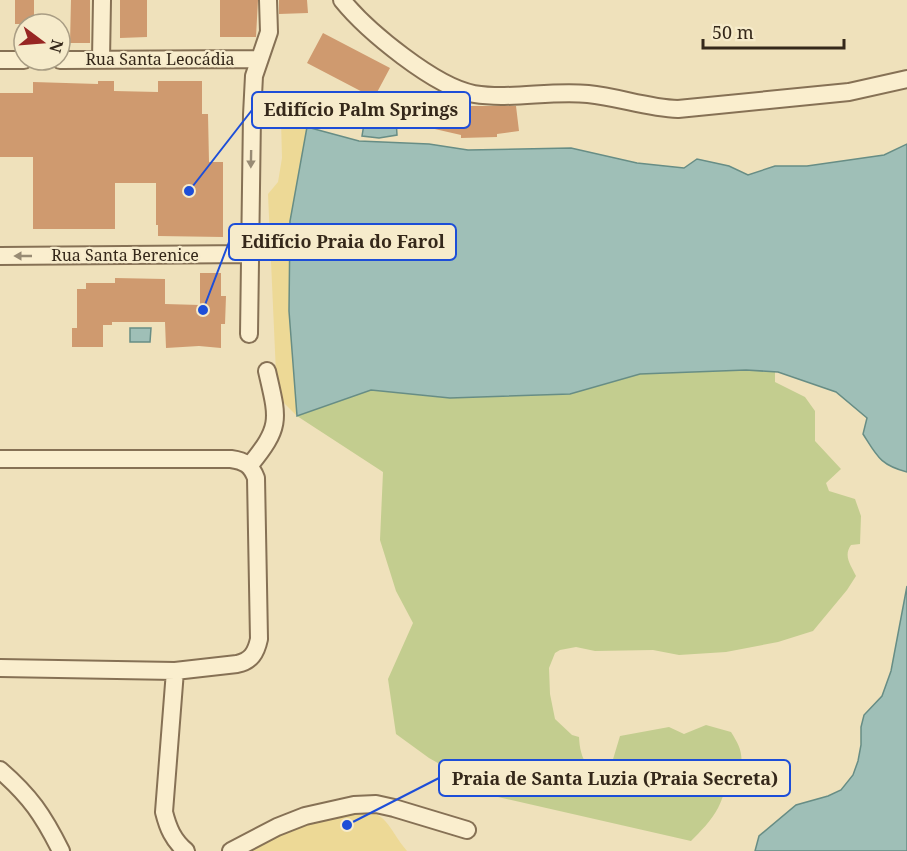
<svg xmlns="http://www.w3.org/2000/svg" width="907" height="851" viewBox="0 0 907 851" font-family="'Noto Serif',serif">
<rect width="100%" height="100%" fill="#efe1bb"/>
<path fill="#c3cd8f" d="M746 370 775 372V382L805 397 815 411V441L841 469 826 483 829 491 855 499 861 516 860 544 851 545C843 556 851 565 856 576L847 590 813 631 778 642 726 652 679 655 653 650 595 651 576 647 560 650 555 653 549 668 550 694 555 719 572 735 579 737C580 756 585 769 603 775L611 766 620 736 669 727 684 734 706 725 731 732C739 745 743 752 741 767 722 779 728 790 718 808 711 821 701 831 691 841L498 797 429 758 396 734 388 679 413 623 396 591 380 540 383 472 297 416 371 390 450 398 570 394 640 374Z"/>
<path fill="#edd996" d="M281 120 307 127 290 221 289 311 297 416 277 396 268 194 278 182 282 158Z
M355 809C389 812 387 827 407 851H249C281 830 319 821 355 809Z"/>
<path fill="#9fbfb7" stroke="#678d85" stroke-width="1.5" d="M365 118 396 119 397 135 379 138 362 136Z
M307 127 359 141 429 144 468 150 571 148 637 163 684 168 697 159 729 166 748 175 775 166H807L884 155 907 144V472C880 465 877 456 863 434L867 418 836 392 778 372 746 370 640 374 570 394 450 398 371 390 297 416 289 311 290 221Z
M130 328H151L150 342H130Z
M907 586V851H755L759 836 796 805 828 796 841 790 853 775 858 761 861 745V727L864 715 882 696 891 671Z"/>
<path fill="#cf9a6f" d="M15 0H34V24H15Z
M71 0H90V43H70Z
M120 0H147V37L120 38Z
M220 0H258L256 37H220Z
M279 0H307L308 13 279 14Z
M323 33 390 68 374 98 307 63Z
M98 81H114V91L158 92V81H202V114H208L209 162H223V237L158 236V225H156V183H115V229H33V157H0V93H33V82L98 84Z
M438 94 460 106H516L519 131 497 134V137L461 138V135L426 127 412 110Z
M200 273H221V296H226L225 324H221V348L199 346 166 348 165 322H112V325H103V347H72V328H77V289H86V283H115V278L165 279V304L200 305Z"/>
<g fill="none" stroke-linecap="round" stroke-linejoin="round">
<g stroke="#867155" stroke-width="20">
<path id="street" d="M342 0C367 31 435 87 474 94 511 100 551 90 588 94 619 97 647 108 678 109L849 92 907 79
M0 60H24
M60 60 259 59
M101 60 102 0
M0 256 250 254
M249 334 252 115 254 76 269 32 268 0
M0 459H231C245 461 251 465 256 478L259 639C256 653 251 661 237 664L175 671 0 668
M250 465C282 426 278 419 267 371
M175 671 164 812C168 828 173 840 186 851
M0 770C30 796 43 815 61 851
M231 851 277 827 305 816 354 805 376 804 394 808 467 830"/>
</g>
<use href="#street" stroke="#faeece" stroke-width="16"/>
</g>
<defs><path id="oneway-solid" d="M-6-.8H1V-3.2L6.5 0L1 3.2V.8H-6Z" transform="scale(1.5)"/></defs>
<g fill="#988b74">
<use href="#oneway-solid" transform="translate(251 159) rotate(91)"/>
<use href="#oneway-solid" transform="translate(23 256) rotate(180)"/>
</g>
<g text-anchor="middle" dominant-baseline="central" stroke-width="4.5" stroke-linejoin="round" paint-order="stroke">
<g font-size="16" fill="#35281a" stroke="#f6ebcb">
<text x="160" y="59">Rua Santa Leocádia</text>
<text x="125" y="255">Rua Santa Berenice</text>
</g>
</g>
<path fill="none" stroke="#1d4ed8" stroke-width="2" d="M189 191L252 110M203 310L229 242M347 825L439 778"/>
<g fill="#1d4ed8" stroke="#f6ebcb" stroke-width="2">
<circle cx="189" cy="191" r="6"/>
<circle cx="203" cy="310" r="6"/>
<circle cx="347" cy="825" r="6"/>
</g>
<g fill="#f6ebcb" stroke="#1d4ed8" stroke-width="2">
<rect x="252" y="92" width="218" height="36" rx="6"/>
<rect x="229" y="224" width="227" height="36" rx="6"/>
<rect x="439" y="760" width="351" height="36" rx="6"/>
</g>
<g font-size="18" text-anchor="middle" font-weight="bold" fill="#35281a">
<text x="361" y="116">Edifício Palm Springs</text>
<text x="343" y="248">Edifício Praia do Farol</text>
<text x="615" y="785">Praia de Santa Luzia (Praia Secreta)</text>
</g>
<g transform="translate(42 42) rotate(106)"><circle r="28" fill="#f6ebcb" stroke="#a99d84" stroke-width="1.5"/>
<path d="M0-4.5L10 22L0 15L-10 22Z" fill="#972623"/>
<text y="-9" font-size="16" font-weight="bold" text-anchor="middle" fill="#35281a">N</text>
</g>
<path d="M703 39v9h141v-9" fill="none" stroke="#35281a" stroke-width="3"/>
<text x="712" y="39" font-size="18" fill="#35281a" stroke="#f6ebcb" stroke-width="4.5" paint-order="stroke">50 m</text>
</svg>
